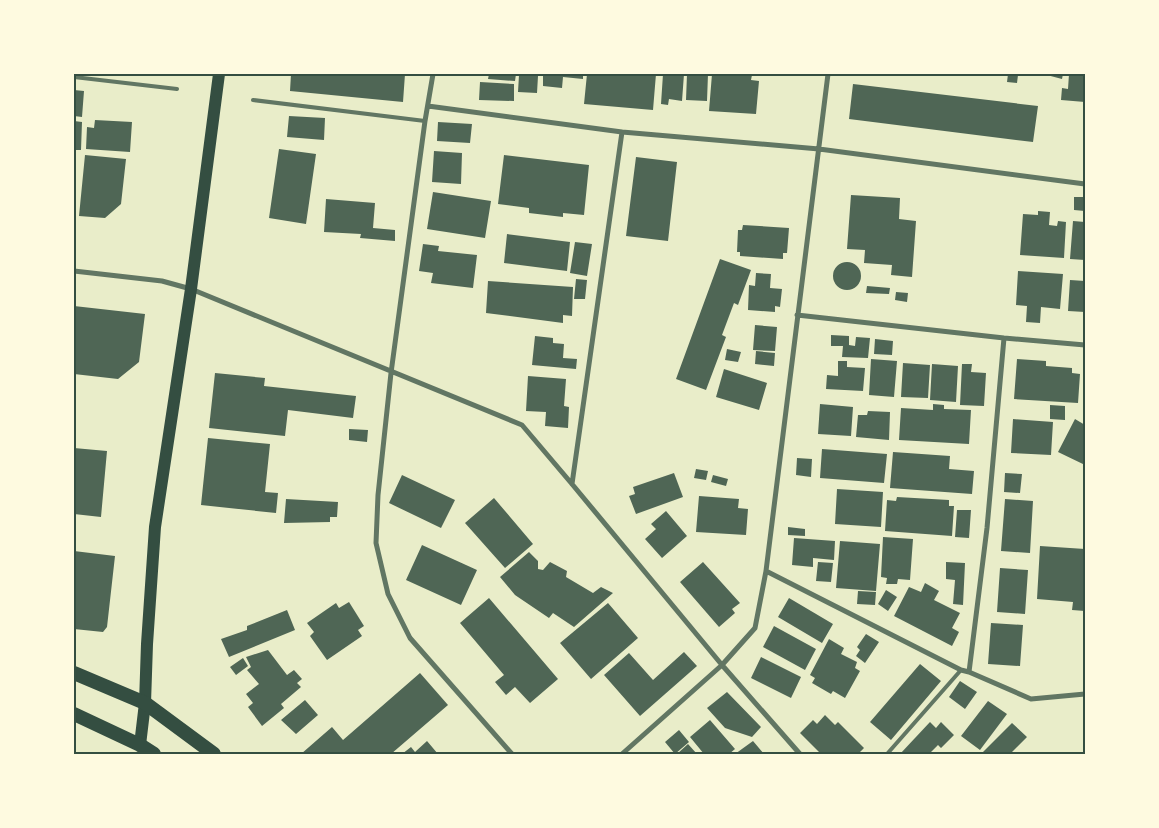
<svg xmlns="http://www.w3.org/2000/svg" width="1159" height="828" viewBox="0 0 1159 828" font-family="'Roboto Condensed',sans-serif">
<rect width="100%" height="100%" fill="#e9edc9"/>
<path fill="#4f6655" d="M291 74H405L403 102 290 91Z
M489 74H516L515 81 488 79Z
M543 74H583V79L563 77 562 88 543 86Z
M587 74H656L653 110 584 104Z
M663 74H684L682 101 669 99 668 105 661 104Z
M687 74H708L707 101 686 100Z
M712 74 752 75 751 80 759 81 756 114 709 111Z
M1008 74 1018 75 1017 83 1007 82Z
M1043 74H1063L1062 79Z
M1069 74H1085V102L1061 100 1062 88 1068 89Z
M519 75 538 76 537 93 518 92Z
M480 82 514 84V101L479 100Z
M853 84 1038 106 1033 142 849 119Z
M74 90 84 91 82 117 74 116Z
M289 116 325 118 324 140 287 137Z
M95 120 132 122 130 152 86 149 87 127 94 128Z
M74 121 82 122 81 150H74Z
M438 122 472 124 470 143 437 141Z
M279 149 316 154 306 224 269 218Z
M434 151 462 153 461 184 432 182Z
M85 155 126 159 121 204 105 218 79 216Z
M504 155 589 165 584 215 563 213V217L529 213V208L498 204Z
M636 157 677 162 668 241 626 236Z
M433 192 491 201 485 238 427 229Z
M851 195 900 198 899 219 916 221 912 277 891 275 892 265 864 263 865 250 847 249Z
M1074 197H1085V211L1074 210Z
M326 199 375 203 373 228 395 230V241L360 238 361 234 324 232Z
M1038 211 1050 212 1049 225 1057 226 1058 221 1066 222 1064 258 1020 255 1023 214 1038 215Z
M1073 221 1085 222V260L1070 259Z
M743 225 789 228 787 253H783V259L740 256V252H737L738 230H742Z
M507 234 570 242 567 271 504 263Z
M575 242 592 244 587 276 570 273Z
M423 244 439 246 438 251 477 255 473 288 431 283 433 273 419 271Z
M720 259 751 270 738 305 734 303 722 335 726 337 706 390 676 379Z
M833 276a14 14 0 1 1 28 0a14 14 0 1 1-28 0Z
M1018 271 1063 274 1060 309 1041 307 1040 323 1026 322 1027 306 1016 305Z
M756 273 771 274 770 288 782 289 780 307 775 306V312L748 310 749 285 755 286Z
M576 279 587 280 585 299H574Z
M1070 280 1085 281V312L1068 311Z
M488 281 573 287 572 316 563 315V323L486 313Z
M867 286 890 288 889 294 866 293Z
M896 292 908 293 907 302 895 300Z
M74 306 145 314 139 362 118 379 74 374Z
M755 325 777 327 775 351 753 350Z
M831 335 849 336V345L855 346 856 337 870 338 868 358 842 357 843 346H831Z
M535 336 553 338V343L564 344 563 358 577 359 576 369 532 365Z
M875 339 893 341 892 355 874 354Z
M727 349 741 352 738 362 725 360Z
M756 351 775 353 774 366 755 364Z
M871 359 897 361 894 397 869 395Z
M1017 359 1046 361V366L1072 368V373L1080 374 1078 403 1014 399Z
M838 361H847V367L865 368 863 391 826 389 827 375 838 376Z
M903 363 930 365 928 398 901 397Z
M932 364 958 366 956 402 930 400Z
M962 364H972L971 372 986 373 984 406 960 405Z
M724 369 767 383 759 410 716 397Z
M215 373 265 378 264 386 356 396 353 418 288 410 285 436 209 428Z
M528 376 566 379 564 406 569 407 568 428 545 426 546 412 526 411Z
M820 404 853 407 851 436 818 434Z
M933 404 944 405V409L971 410 969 444 899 440 901 408 933 410Z
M1050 405 1065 406V420L1050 419Z
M868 411 890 412 889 440 856 437 858 415H867Z
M1013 419 1053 422 1051 455 1011 453Z
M1075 419 1085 425V465L1058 452Z
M349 429 368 430 367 442 349 440Z
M208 438 270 444 265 492 278 493 276 513 201 505Z
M74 448 107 451 101 517 74 514Z
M822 449 887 454 884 483 820 478Z
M893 452 950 456 949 469 974 471 972 494 890 488Z
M797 458 812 459 811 477 796 475Z
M696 469 708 471 706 480 694 478Z
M674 473 683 497 636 514 629 496 635 494 633 487Z
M1005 473 1022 474 1020 493 1004 492Z
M402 475 455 500 441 528 389 503Z
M713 475 728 479 726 486 711 482Z
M837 489 883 492 881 527 835 524Z
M699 496 739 499 738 508 748 509 746 535 696 532Z
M897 497 949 500V506H954L952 536 885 531 887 500 896 501Z
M494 498 533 544 505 568 465 523Z
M286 499 338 502 337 517H330V522L284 523Z
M1005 499 1033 501 1030 553 1001 551Z
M957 510H971L969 538 955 537Z
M666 511 687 536 662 558 645 539 656 529 651 524Z
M788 527 805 529V536L788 535Z
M883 537 913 539 910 580 898 579 897 584H886L887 578 881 577Z
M794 538 835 541 834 560 813 558V567L792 565Z
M840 541 880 544 876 591 836 588Z
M422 545 477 570 461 605 406 580Z
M1040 546 1085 549V611L1072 610 1073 602 1037 599Z
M74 551 115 556 107 627 103 632 74 629Z
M529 552 538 561V569L543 570 550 562 567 571 566 577 593 593 601 587 613 593 574 627 553 613 549 618 515 595 500 577Z
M703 562 740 603 732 609 735 613 719 627 680 582Z
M818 562 833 563 831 582 816 581Z
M946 562 965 563 963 605 953 604 955 580 946 579Z
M1000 568 1028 570 1025 614 997 612Z
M925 583 939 591 934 600 960 613 952 628 959 632 952 646 894 616 909 587 921 592Z
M886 590 897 597 888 611 878 604Z
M858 591 876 592 875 605 857 604Z
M489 598 558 679 530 703 515 687 506 695 495 682 504 675 460 623Z
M789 598 833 624 822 643 778 617Z
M349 602 364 626 358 630 362 636 327 660 310 636 314 632 307 623 336 603 339 608Z
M608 603 638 638 591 679 560 643Z
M287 610 295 630 229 657 221 639 247 630V626Z
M991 623 1023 625 1020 666 988 664Z
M774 626 816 649 805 670 763 647Z
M866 634 879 642 865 663 856 656 860 650 857 647Z
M829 639 844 648 841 654 857 662 855 668 860 671 845 698 833 691 831 694 812 683 815 678 810 675Z
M268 650 287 675 294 670 302 679 297 683 301 687 281 704 284 708 262 726 248 707 253 703 246 694 259 684 247 670 251 667 246 657Z
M684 652 697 666 640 716 604 675 629 653 653 680Z
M761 657 801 677 791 698 751 678Z
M243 658 248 666 236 675 230 667Z
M920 664 941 681 891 740 870 722Z
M420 673 448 705 391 754H301L332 727 343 740Z
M960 681 977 692 965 709 949 697Z
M727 692 761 727 752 737 725 728 707 708Z
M305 700 318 715 296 734 281 720Z
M988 701 1007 714 980 750 961 736Z
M825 715 835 725 838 722 864 748 858 754H821L800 733 813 720 817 724Z
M710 720 735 749 729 754H704L690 737Z
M930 722 936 728 941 722 954 735 941 748 938 745 929 754H900Z
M1012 723 1027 737 1010 754H981Z
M679 730 689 742 675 754 665 742Z
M427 741 438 754H402L411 747 415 752Z
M753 741 764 754H735Z
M688 744 697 754H677Z"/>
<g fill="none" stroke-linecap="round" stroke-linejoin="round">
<path stroke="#617663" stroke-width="4" d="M74 77 177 89
M253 100 425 121
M887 754 961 670"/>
<path stroke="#617663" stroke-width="5" d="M433 74 425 121 391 373 378 495 376 543 388 594 410 638 512 754
M428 106 622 132 819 149 1085 184
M74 271 162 281 191 289 522 425 572 484 722 665 800 754
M797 315 1004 338 1085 345
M572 484 622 132
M766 571 961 670 969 672 1031 699 1085 694
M969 672 987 528 1004 338
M622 754 722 665 755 628 766 571 828 74"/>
<path stroke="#344e41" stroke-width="12" d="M140 745 145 703 147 644 155 527 191 289 219 74"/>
<path stroke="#344e41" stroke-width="14" d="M74 673 145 703 214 754
M74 714 140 745 154 754"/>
</g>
<rect width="1159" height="828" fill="none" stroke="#fefae0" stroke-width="150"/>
<rect x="75" y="75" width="1009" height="678" fill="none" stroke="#344e41" stroke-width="2"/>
</svg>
